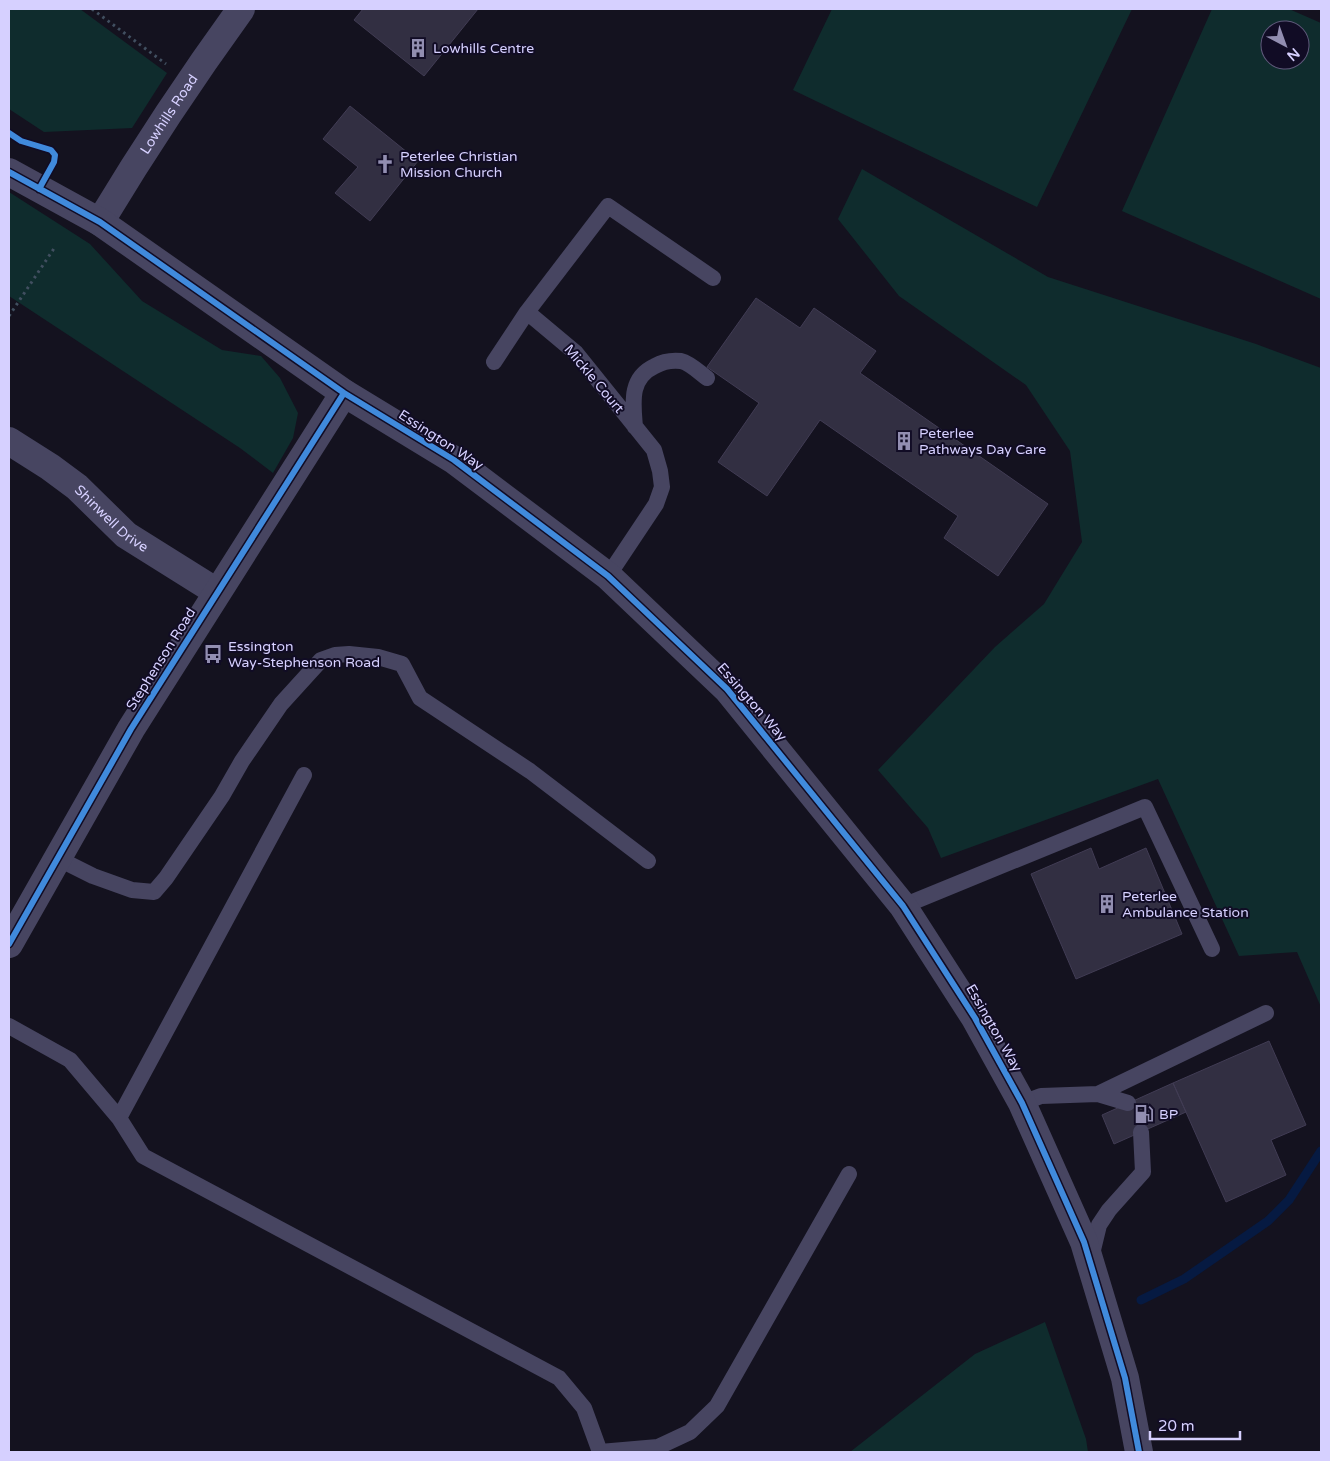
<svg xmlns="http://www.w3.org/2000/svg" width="1330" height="1461" viewBox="0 0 1330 1461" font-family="'Varela Round',sans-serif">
<rect width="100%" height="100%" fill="#14121f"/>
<path fill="#0f2c2d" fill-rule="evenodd" d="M9 9H80L167 73 132 128 44 132 9 109Z
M832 9H1132L1037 207 793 90Z
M1212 9H1289L1321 23V299L1122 211ZM1270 30H1300V60H1270Z
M862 169 1048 277 1256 344 1321 368V1007L1297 952 1239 956 1158 779 941 858 928 828 878 770 995 647 1044 604 1082 542 1070 451 1026 385 899 296 838 219Z
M9 192 90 244 142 301 222 350 261 356 280 378 298 413 293 438 273 473 240 448 9 296Z
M1045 1322 1086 1439 1088 1452H850L975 1354Z"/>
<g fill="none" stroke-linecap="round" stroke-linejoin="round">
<path stroke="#061a42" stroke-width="9" d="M1141 1300 1184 1279 1268 1221 1289 1200 1321 1151"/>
</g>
<path fill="#322f42" stroke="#413c54" d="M363 9H478L424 76 354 20Z
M350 106 418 161 370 221 335 193 358 167 323 139Z
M756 298 800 328 814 308 876 351 860 373 1048 504 998 576 944 538 958 516 820 420 767 496 718 462 759 403 707 367Z
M1091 848 1099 869 1146 848 1182 934 1076 979 1031 874Z
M1269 1041 1306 1125 1271 1140 1286 1175 1226 1202 1173 1083Z
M1173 1083 1186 1112 1114 1144 1102 1115Z"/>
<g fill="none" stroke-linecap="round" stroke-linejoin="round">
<path stroke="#414f60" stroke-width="3" stroke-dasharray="2.5 4" stroke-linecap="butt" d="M92 9 166 64
M9 316 55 247"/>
<path stroke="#474561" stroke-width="16" d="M494 362 527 312
M635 427C633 403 629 378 655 366 662 362 672 360 681 361 690 363 700 373 707 378
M608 576 656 504 662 487 660 471 654 450 576 353 527 312 608 206 713 278
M57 858 93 876 132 890 154 892 166 878 222 796 242 761 281 704 321 660 335 655 349 654 378 657 402 664 420 698 530 771 648 861
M903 906 1145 807 1212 949
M9 1026 70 1060 119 1118 143 1156 559 1378 584 1408 600 1452
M1098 1094 1266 1013
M1022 1103 1041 1096 1098 1094 1128 1103
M119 1118 304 775
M1091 1258 1099 1225 1109 1210 1143 1172 1141 1132
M600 1452 658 1447 690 1432 717 1406 849 1174"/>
<g stroke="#474561" stroke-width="28">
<path id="s1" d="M100 222C144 149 191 78 241 9"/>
<path id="s2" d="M9 441 50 467 77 487 126 535 217 592"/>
<path d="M9 944 131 729 344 393"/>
</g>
<path stroke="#474561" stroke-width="28" d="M9 172 100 222 344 393 454 460 608 576 727 689 903 906 975 1018 1022 1103 1084 1242 1125 1378 1139 1452"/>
<g stroke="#110c25" stroke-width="9">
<path id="cycleway" d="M9 133 21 141 51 150 55 155 54 162 39 189
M9 172 100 222 344 393 454 460 608 576 727 689 903 906 975 1018 1022 1103 1084 1242 1125 1378 1139 1452
M9 944 131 729 344 393"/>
</g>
<use href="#cycleway" stroke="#408adc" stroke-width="6"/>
</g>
<defs>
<g id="building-bare" transform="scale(1.5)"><path d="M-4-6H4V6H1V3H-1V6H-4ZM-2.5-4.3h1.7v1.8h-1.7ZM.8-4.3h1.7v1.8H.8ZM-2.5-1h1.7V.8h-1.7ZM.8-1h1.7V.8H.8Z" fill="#928eb1" stroke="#110c25" stroke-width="2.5" paint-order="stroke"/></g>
<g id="church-bare" transform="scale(1.5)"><path d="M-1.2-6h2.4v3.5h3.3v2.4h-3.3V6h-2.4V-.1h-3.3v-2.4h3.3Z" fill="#928eb1" stroke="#110c25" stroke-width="2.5" paint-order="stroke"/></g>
<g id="bus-bare" transform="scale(1.5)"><path d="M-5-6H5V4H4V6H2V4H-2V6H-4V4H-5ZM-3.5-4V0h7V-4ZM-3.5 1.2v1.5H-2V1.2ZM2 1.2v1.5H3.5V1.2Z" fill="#928eb1" stroke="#110c25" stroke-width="2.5" paint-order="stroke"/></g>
<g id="fuel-bare" transform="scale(1.5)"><path d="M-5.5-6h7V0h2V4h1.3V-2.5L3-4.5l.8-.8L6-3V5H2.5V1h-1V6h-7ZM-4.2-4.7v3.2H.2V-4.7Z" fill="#928eb1" stroke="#110c25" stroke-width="2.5" paint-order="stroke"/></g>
</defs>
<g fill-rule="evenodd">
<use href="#building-bare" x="418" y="48"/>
<use href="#church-bare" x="385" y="164"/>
<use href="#building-bare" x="904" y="441"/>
<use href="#bus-bare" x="213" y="654"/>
<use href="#building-bare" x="1107" y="904"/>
<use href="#fuel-bare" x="1144" y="1114"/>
</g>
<g text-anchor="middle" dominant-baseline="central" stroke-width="4" stroke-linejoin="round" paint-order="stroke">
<g font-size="14" fill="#d6d0ff" stroke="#110c25" text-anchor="start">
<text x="433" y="48">Lowhills Centre</text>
<text x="400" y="156">Peterlee Christian<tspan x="400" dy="16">Mission Church</tspan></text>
<text x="919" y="433">Peterlee<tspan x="919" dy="16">Pathways Day Care</tspan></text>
<text x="228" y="646">Essington<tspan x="228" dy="16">Way-Stephenson Road</tspan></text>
<text x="1122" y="896">Peterlee<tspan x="1122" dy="16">Ambulance Station</tspan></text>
<text x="1159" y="1114">BP</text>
</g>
<g font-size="14" fill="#d6d0ff" stroke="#110c25">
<text stroke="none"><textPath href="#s1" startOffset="128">Lowhills Road</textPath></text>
<text transform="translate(594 379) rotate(50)">Mickle Court</text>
<text transform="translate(441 440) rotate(33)">Essington Way</text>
<text stroke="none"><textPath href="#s2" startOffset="129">Shinwell Drive</textPath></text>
<text transform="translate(161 659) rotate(-58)">Stephenson Road</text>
<text transform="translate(752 702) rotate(49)">Essington Way</text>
<text transform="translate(994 1028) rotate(60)">Essington Way</text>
</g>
</g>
<rect width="1330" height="1461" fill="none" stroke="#d6d0ff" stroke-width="20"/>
<g transform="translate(1285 45) rotate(139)"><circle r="24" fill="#110c25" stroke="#605a7c"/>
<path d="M0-4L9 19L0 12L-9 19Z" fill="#928eb1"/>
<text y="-8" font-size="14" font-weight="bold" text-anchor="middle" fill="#d6d0ff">N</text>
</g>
<path d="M1150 1431v8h90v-8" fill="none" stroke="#d6d0ff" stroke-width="2.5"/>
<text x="1158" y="1431" font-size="15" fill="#d6d0ff" stroke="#110c25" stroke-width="4" paint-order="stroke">20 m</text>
</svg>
